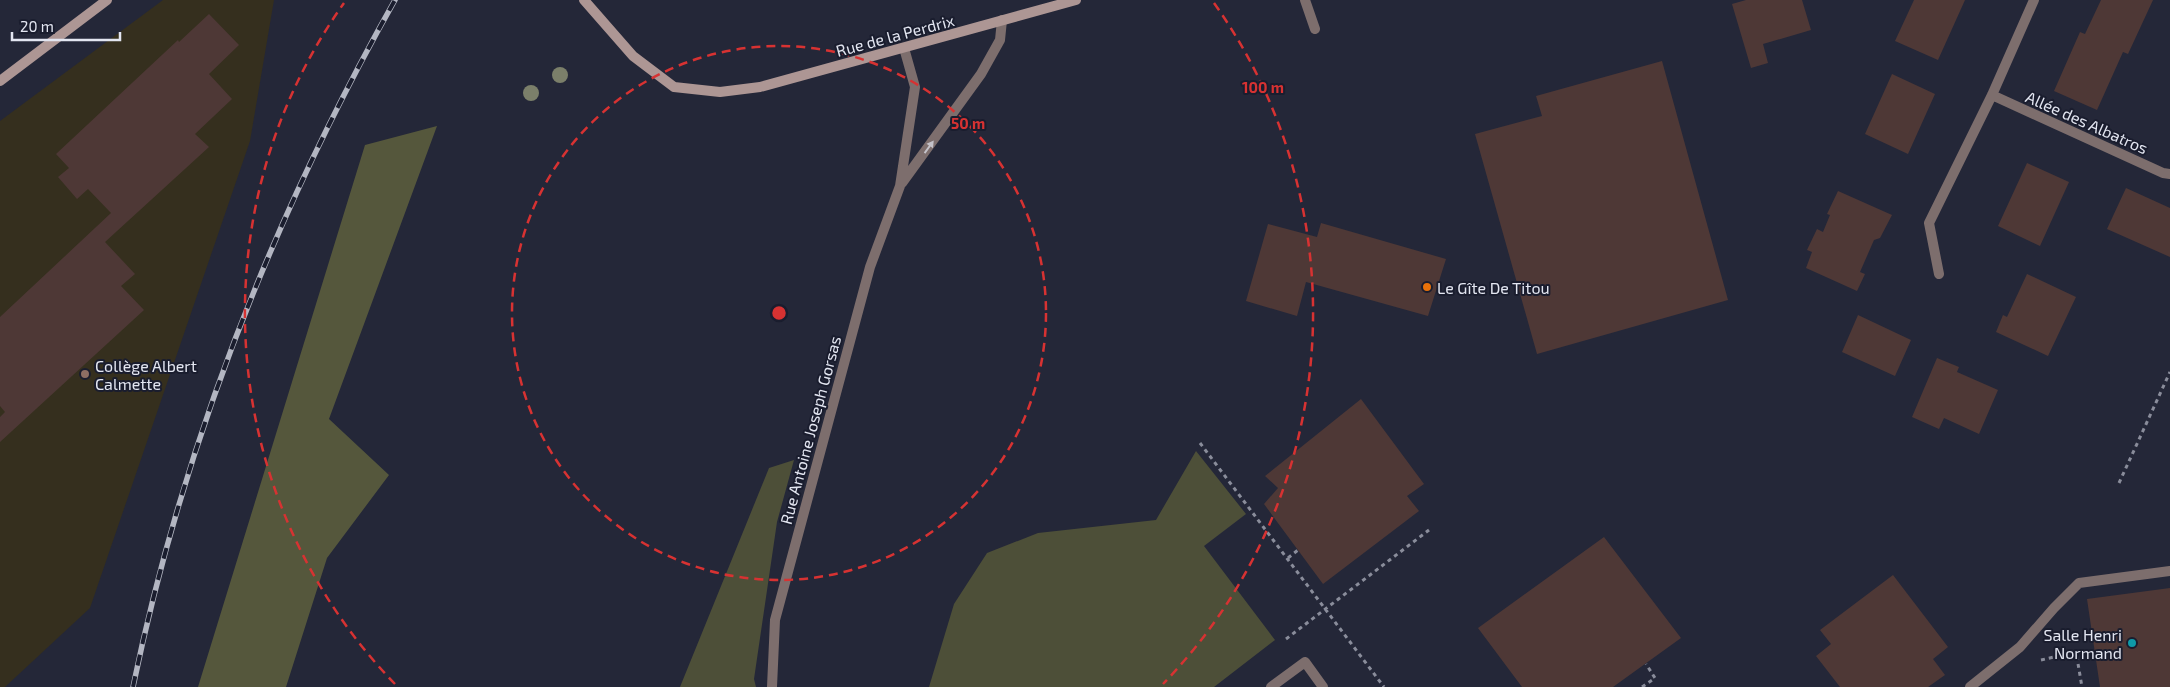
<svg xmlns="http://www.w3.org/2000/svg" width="2170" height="687" viewBox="0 0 2170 687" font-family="'Exo 2',sans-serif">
<rect width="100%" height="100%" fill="#242738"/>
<path fill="#352f1e" d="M163 0H274L250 141 90 608 5 687H0V121Z"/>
<path fill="#4d4f38" d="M1196 451 1246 514 1204 546 1275 640 1214 687H929L954 604 987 553 1038 533 1156 520Z
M794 460 777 522 754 679 756 687H680L769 468Z"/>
<path fill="#55573c" d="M437 126 329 419 389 475 327 558 286 687H198L365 145Z"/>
<path fill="#4e3836" d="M1746 0H1802L1811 30 1763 44 1768 63 1751 68 1732 4Z
M1914 0H1965L1938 60 1895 41Z
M2101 0H2153L2128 54 2123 52 2097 110 2054 91 2080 32 2085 34Z
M209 14 239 45 209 74 232 99 195 134 209 147 105 242 135 274 121 286 144 310 0 442V417L5 412 0 406V317L111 213 88 189 77 199 58 177 69 168 56 154 178 40 179 42Z
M1662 61 1728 300 1537 354 1475 134 1542 116 1536 96Z
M1892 74 1935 94 1908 154 1865 134Z
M2027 163 2069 182 2040 246 1998 226Z
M2126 188 2170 208V257L2107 229Z
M1838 191 1892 215 1880 238 1874 240 1860 272 1865 274 1857 291 1806 268 1812 252 1807 250 1817 229 1823 232 1830 215 1827 214Z
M1321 223 1446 259 1428 316 1306 282 1297 316 1246 301 1268 224 1317 237Z
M2027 274 2076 297 2048 356 1996 332 2003 315 2007 317Z
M1858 315 1911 340 1895 376 1842 352Z
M1937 358 1959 367 1957 372 1998 390 1979 434 1944 418 1939 429 1912 417Z
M1361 399 1424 484 1407 496 1419 511 1323 584 1264 504 1278 488 1265 476Z
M1604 537 1681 638 1613 687H1522L1478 628Z
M1893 575 1948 647 1933 659 1945 675 1928 687H1840L1816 656 1831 644 1820 630Z
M2170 588V687H2100L2087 599Z"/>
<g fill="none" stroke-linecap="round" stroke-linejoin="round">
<path stroke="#8a8d9b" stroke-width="3" stroke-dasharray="4 4" stroke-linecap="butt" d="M1200 443 1384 687
M2119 483 2170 372
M1288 558 1298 550
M1286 639 1429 530
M2041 660 2076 652 2082 687
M1642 687 1655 678 1646 664"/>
<path stroke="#7d6e6d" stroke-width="10" d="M1305 0 1315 29
M1271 687 1305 662 1323 687
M1970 687 2020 647 2054 608 2079 583 2170 571"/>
<path stroke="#7d6e6d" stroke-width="10" d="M1992 95 2163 173 2170 174
M902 183 981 74 1000 40 1002 20
M1939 274 1929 223 1992 95 2034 0
M772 687 775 620 870 267 900 186 915 87 904 48"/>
<path stroke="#ad9694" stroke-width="10" d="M584 0 633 56 674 87 720 92 760 87 1076 0
M0 81 107 0"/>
<g stroke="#b3b6c2" stroke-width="5.5">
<path id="rail" d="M133 687C183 445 274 215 395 0"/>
</g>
<use href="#rail" stroke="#1a1d2e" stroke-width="4" stroke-dasharray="11" stroke-linecap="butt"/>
</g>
<g fill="#7b7f6a">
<circle cx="560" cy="75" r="8"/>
<circle cx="531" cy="93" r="8"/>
</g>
<defs><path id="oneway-solid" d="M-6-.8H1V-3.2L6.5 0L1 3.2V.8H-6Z" transform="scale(1.25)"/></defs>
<use fill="#c4c2c9" href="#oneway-solid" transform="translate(929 147) rotate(-54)"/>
<g fill="none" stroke="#d73232" stroke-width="2.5" stroke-dasharray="9 6">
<circle cx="779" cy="313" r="267"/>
<path d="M395 684A534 534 0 0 1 344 3M1214 3A534 534 0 0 1 1163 684"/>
</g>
<circle fill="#e8710a" stroke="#1a1d2e" stroke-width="2" cx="1427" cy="287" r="5"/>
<circle fill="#8d6e63" stroke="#1a1d2e" stroke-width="2" cx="85" cy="374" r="5"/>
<circle fill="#0f9aa8" stroke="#1a1d2e" stroke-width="2" cx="2132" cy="643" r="5"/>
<g text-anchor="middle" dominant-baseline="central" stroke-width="4" stroke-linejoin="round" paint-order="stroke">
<g font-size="16" fill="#e3e6f1" stroke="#1a1d2e">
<text transform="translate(895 35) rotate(-15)">Rue de la Perdrix</text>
<text transform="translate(2087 122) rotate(24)">Allée des Albatros</text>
<text transform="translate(810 430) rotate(-75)">Rue Antoine Joseph Gorsas</text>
</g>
<g font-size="16" fill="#e3e6f1" stroke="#1a1d2e" text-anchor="start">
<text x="1437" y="287">Le Gîte De Titou</text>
<text x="95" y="365">Collège Albert<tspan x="95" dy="18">Calmette</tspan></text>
<text x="2122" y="634" text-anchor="end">Salle Henri<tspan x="2122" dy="18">Normand</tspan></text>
</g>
</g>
<circle cx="779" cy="313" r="8" fill="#d73232" stroke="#1a1d2e" stroke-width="2.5"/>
<g font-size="15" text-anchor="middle" font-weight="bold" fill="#d73232" stroke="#1a1d2e" stroke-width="4" stroke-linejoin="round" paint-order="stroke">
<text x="1263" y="93">100 m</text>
<text x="968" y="129">50 m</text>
</g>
<path d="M12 32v8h108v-8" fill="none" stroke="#e3e6f1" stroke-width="2.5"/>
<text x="20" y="32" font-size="15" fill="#e3e6f1" stroke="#1a1d2e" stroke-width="4" paint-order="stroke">20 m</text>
</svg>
